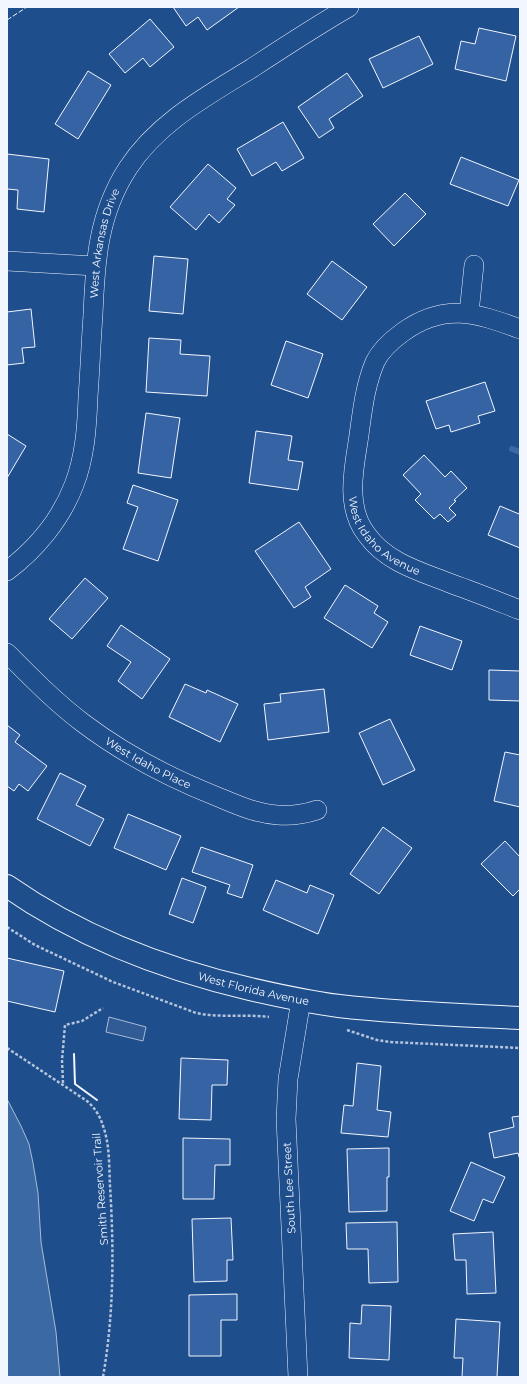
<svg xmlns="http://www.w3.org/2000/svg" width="527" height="1384" viewBox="0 0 527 1384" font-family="Montserrat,sans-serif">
<rect width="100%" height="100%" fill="#1f4e8c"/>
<path fill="#305b95" stroke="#a8bbd7" d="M109 1017 146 1027 143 1041 106 1032Z"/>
<path fill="#3b69a3" stroke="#a8bbd7" d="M7 1099 21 1126 29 1144 33 1163 38 1193 41 1242 56 1332 60 1377H7Z"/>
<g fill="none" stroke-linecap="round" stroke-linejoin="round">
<path stroke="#3b69a3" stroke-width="6" d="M512 449 520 452"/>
</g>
<path fill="#3563a3" stroke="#f2f6ff" d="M173 7H239L207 30 198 17 186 26Z
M150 19 174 47 150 67 143 58 125 73 109 54Z
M479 28 516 36 506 81 455 69 461 41 475 44Z
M419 36 433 64 383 88 369 59Z
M88 71 111 85 78 139 55 124Z
M347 73 363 96 329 119 334 128 319 138 298 107Z
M283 122 304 158 282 171 276 162 252 176 237 149Z
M7 154 49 159 44 212 17 209 18 190 7 189Z
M461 157 519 180 508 206 450 184Z
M208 164 236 188 227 199 235 205 219 223 209 214 196 230 170 207Z
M405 193 426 214 394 246 373 224Z
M154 256 188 259 183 314 149 311Z
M332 261 367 287 342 320 307 294Z
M31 309 35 347 22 348 24 363 7 365V312Z
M149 338 181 340 180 354 210 356 207 396 146 392Z
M286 341 323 354 308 398 271 385Z
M485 382 495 411 478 416 480 423 451 432 449 425 436 429 426 401Z
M146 413 180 418 171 478 138 473Z
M256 431 292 436 288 460 303 462 298 490 249 483Z
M7 434 26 446 7 478Z
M424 455 445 477 451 471 467 488 454 500 456 501 449 508 456 515 448 522 440 514 434 519 415 500 421 494 403 475Z
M133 485 178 500 158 561 123 549 138 507 127 503Z
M500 506 519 514 520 510V548L488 535Z
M299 522 331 569 305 587 311 597 294 608 255 551Z
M85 578 108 598 72 639 49 619Z
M345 585 378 606 374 613 388 622 372 648 324 618Z
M121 625 170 659 142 699 118 681 131 662 107 646Z
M420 626 462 641 452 670 410 655Z
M489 670 520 671V701L489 700Z
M185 684 206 693 207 690 238 704 220 742 169 717Z
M324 689 329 732 268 740 264 704 281 702 280 694Z
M390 719 415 770 383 785 359 733Z
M7 725 20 735 15 742 47 766 28 791 19 784 14 791 7 786Z
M505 752 520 755V807L494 801Z
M60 773 86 786 76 805 104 819 90 846 37 819Z
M128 814 181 836 166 870 114 848Z
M383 827 412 848 379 894 350 874Z
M505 841 520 857V889L513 896 481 864Z
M201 847 253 865 242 898 227 893 230 885 192 872Z
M182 878 206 887 193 923 169 914Z
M276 880 307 893 310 885 334 895 318 934 263 910Z
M7 958 64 971 55 1012 7 1001Z
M181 1058 228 1060 227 1085H212L211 1120 179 1119Z
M357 1063 381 1066 377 1110 391 1112 388 1137 341 1133 344 1105 353 1106Z
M520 1116V1160L518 1153 494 1158 489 1133 514 1127 512 1117Z
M183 1138 230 1139V1165H215L214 1199H183Z
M389 1148V1177H387V1211L349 1212 347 1149Z
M471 1162 505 1177 493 1203 483 1199 474 1221 450 1211Z
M231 1218 233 1260H227V1281L194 1282 192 1219Z
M397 1222 398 1282 369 1283 368 1249H347L346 1223Z
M493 1232 496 1293 467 1294 466 1260H455L453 1234Z
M237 1294V1320H221V1356H189V1295Z
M362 1305 391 1306 389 1360 349 1358 350 1323 361 1324Z
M456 1319 500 1322 497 1377H462L463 1358H454Z"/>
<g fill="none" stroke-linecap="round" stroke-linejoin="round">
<g stroke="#f2f6ff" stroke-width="20">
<g id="street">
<path d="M7 261 95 266"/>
<path d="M469 313 474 265"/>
<path id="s1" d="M520 329C477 313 444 302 403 332 392 340 381 349 375 362 364 388 362 415 358 442 353 472 346 509 367 535 387 563 422 572 452 584 475 592 497 601 520 610"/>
<path id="s2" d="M7 571C36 549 61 519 74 485 85 457 87 426 88 397 90 370 91 342 93 315 95 262 98 214 128 168 158 122 207 96 252 68 284 47 316 26 349 7"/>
<path id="s3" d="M7 653C31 677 55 702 83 723 124 754 170 778 218 797 237 805 257 814 278 815 292 816 305 814 317 810"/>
<path d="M298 1377 286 1119 288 1079 301 1000"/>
</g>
</g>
<g stroke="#f2f6ff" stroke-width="24">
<g id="secondary">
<path id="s4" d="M7 886C80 937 164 969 250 989 280 996 309 1002 339 1006 399 1013 460 1015 520 1018"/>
</g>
</g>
<path stroke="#b3c4dc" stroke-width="2.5" stroke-dasharray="3 2" stroke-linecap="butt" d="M7 927 35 945 113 982 196 1013C220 1018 244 1014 269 1017
M347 1030 377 1040 390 1042 520 1048
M7 1048 87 1101C95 1108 100 1116 103 1126 110 1145 109 1167 110 1186 114 1250 114 1314 103 1377
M63 1083 62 1060 65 1025 82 1021 103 1008"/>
<use href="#street" stroke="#1f4e8c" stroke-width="19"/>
<use href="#secondary" stroke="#1f4e8c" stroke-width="22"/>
<path stroke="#f2f6ff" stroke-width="1" stroke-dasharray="5 2" stroke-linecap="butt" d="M7 20 27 7"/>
<path stroke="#f2f6ff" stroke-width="2" d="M74 1054 75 1084 97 1100"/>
</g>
<g text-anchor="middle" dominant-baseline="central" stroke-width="3" stroke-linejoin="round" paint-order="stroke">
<g font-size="11" fill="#f2f6ff" stroke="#1f4e8c">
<text stroke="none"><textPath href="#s2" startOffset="355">West Arkansas Drive</textPath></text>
<text stroke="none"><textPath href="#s1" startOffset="355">West Idaho Avenue</textPath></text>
<text stroke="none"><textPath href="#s3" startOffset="180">West Idaho Place</textPath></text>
<text stroke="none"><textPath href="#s4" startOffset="269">West Florida Avenue</textPath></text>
<text transform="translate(289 1188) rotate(-93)">South Lee Street</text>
<text transform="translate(100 1189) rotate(-94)">Smith Reservoir Trail</text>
</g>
</g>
<rect width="527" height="1384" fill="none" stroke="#f2f6ff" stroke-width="16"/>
</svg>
